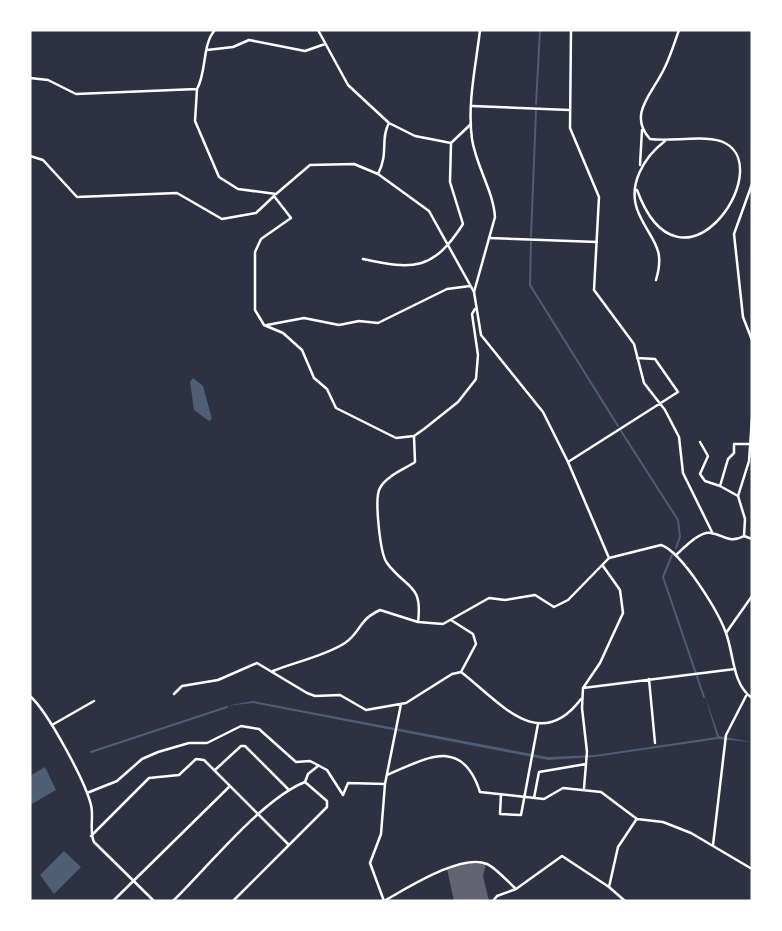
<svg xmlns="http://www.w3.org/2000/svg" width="782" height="931" viewBox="0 0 782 931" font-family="Lato,sans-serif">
<rect width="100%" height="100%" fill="#2d3142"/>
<path fill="#4f5d75" d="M193 378 203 386 212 419 209 421 194 410 190 382Z
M705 696 719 736 752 742 718 739 595 757 548 760 253 703 226 706 253 701 548 757 595 755 717 737Z
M45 767 56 790 30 805V776Z
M64 851 81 867 54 894 40 875Z"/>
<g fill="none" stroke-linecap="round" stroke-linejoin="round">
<path stroke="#4f5d75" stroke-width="2" d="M536 104 540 30
M531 236 536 111
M531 242 530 285 618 426
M621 431 678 520 680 537 676 548
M672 555 663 577 704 697
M91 752 227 707"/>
</g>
<path fill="#626471" d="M467 864H486L483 876 489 901H454L447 869Z"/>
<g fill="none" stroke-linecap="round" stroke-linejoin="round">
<path stroke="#fff" stroke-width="2.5" d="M318 30 348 85 389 123 415 136 451 143
M571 30 570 128 599 197 594 290 634 344 644 383 665 410 679 437 683 473 712 532
M207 50 233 47 249 40 305 51 325 44
M30 78 48 80 76 94 197 89C207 71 202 44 215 30
M197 89 195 121 219 177 238 189 276 194 310 165 354 164 378 174 429 211 474 292
M472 106 569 110
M30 156 43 160 77 197 177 193 222 219 256 213 274 196
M640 165 642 130
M378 174C389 153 380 139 389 123
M637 190C681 309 777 170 725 143 709 134 671 142 650 139 628 115 651 95 663 71 670 58 674 44 679 30
M274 196 291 218 261 239 255 252V310L264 325 283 333 302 350 314 378 327 389 336 408 396 438 414 436 424 429 458 402 476 379 478 355 472 314 475 309
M489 238 597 242
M363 259C413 270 433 271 463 224L450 182 451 143 471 124
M656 280C666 247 651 241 639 214 626 186 644 157 665 141
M267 325 304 318 339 325 359 321 378 323 447 289 470 286
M414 436 415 462C405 469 386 476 380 488 374 497 380 554 387 563 406 589 423 583 418 622
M700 442 708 456 700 474 705 481 720 486
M568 462 678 392 655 359 637 358
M738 496 720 486 728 459 734 453V444H750
M744 536 752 539
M726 633 752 596
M273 671C295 662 325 656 345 643 362 631 357 621 380 610L418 622 443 624 489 598 505 600 535 595 554 607 568 600 609 558 661 545C682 552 718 611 726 633 734 654 732 684 752 698
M461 672C499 701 539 755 581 699
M649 679 655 743
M583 688 735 669
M174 694 182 686 218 680 257 663 307 693 315 696 340 695 366 710 406 703 452 674 461 672 476 644 473 634 451 620
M30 696C48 712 85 781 91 805 94 817 89 832 94 842L154 901
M52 725 94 701
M215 770 241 746H245L288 789
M387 775C427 758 462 736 480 792L544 799 563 788 601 792 637 819 663 822 691 833 752 869
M584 788 587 752 582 708 583 688 600 663 623 613 620 590 603 566
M87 793 117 781 142 759 158 752 189 743H207L241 726 259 729 296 762 310 761 327 770 343 795 348 783 385 784
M501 794 500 814 521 815 538 724
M534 798 539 772 586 764
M91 836 149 778 179 775 196 759 204 760 289 845
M713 845 726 735 746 696
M609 887 618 847 636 820
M113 901 230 786
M173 901C208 867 262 799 305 782L308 774 318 766
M233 901 327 807V801L305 782
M384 901 370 863 381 834 385 784 401 704
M384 901C406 889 461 853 487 864 496 868 508 882 516 889
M493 901 497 896 516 889 562 856 609 887 625 901"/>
<path stroke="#fff" stroke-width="2.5" d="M480 30C476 65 467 104 472 139 476 166 493 190 495 217L474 292 481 335 543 412 568 462 609 558
M752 184 734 234 743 317 752 340
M676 555C684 548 699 531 711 533 725 535 729 544 744 536L745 519 738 496 749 461 752 418"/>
</g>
<rect width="782" height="931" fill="none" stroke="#ffffff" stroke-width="63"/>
</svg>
